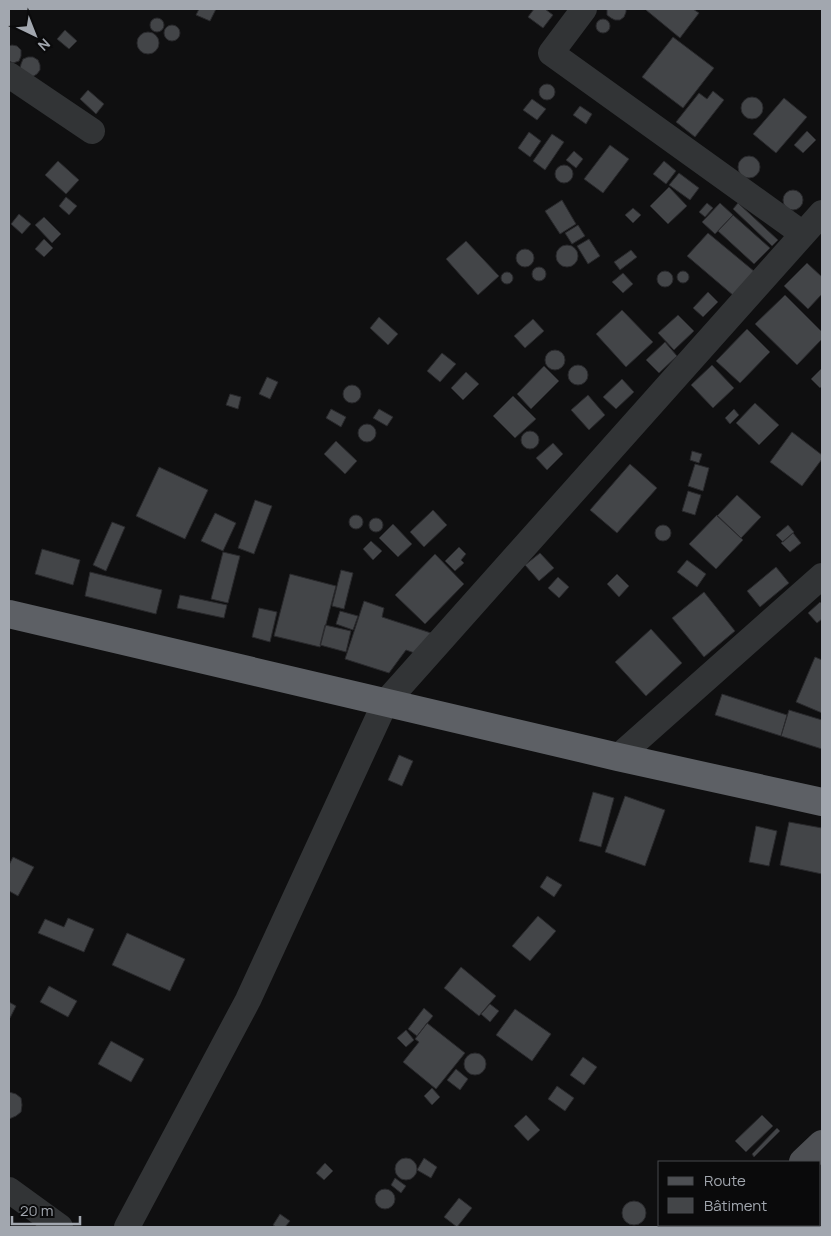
<svg xmlns="http://www.w3.org/2000/svg" width="831" height="1236" viewBox="0 0 831 1236" font-family="Manrope,sans-serif">
<rect width="100%" height="100%" fill="#0f0f10"/>
<path fill="#434548" stroke="#29292c" d="M199 9H216L210 21 196 15Z
M534 9H545L553 15 543 28 528 17Z
M607 9H626V12L624 17 620 20H615L611 18 607 15Z
M647 9H693L699 13 680 38 646 10Z
M150 25a7 7 0 1 1 14 0a7 7 0 1 1-14 0Z
M596 26a7 7 0 1 1 14 0a7 7 0 1 1-14 0Z
M164 33a8 8 0 1 1 16 0a8 8 0 1 1-16 0Z
M65 30 77 41 69 49 57 39Z
M137 43a11 11 0 1 1 22 0a11 11 0 1 1-22 0Z
M673 37 714 68 683 108 642 77Z
M12 45 17 46 21 50V56L19 61 13 63 9 61V46Z
M28 57H33L38 60 40 65V70L37 74 32 77 20 69 21 64 23 59Z
M539 92a8 8 0 1 1 16 0a8 8 0 1 1-16 0Z
M88 90 104 104 96 114 80 99Z
M713 91 724 100 695 137 676 122 699 93 707 99Z
M741 108a11 11 0 1 1 22 0a11 11 0 1 1-22 0Z
M784 98 807 117 776 153 753 134Z
M532 99 546 109 537 120 523 110Z
M580 106 592 114 586 124 573 115Z
M807 131 816 140 803 153 794 145Z
M529 132 541 141 530 157 518 148Z
M552 134 564 142 545 170 533 161Z
M610 145 629 159 603 193 584 179Z
M574 151 583 159 576 168 566 160Z
M738 167a11 11 0 1 1 22 0a11 11 0 1 1-22 0Z
M58 161 79 180 66 194 45 175Z
M664 161 676 171 666 184 653 174Z
M555 174a9 9 0 1 1 18 0a9 9 0 1 1-18 0Z
M679 173 699 188 690 200 669 185Z
M669 187 687 206 668 224 650 206Z
M783 200a10 10 0 1 1 20 0a10 10 0 1 1-20 0Z
M66 197 77 206 69 215 59 206Z
M562 200 576 224 560 234 545 211Z
M707 203 713 208 705 217 699 212Z
M720 203 733 215 715 234 702 222Z
M738 203 778 240 772 246 733 209Z
M633 208 641 215 633 223 625 215Z
M19 214 31 224 22 234 11 224Z
M733 215 770 248 754 264 718 231Z
M44 217 61 234 52 243 35 225Z
M578 225 585 236 572 244 565 233Z
M708 233 755 272 734 296 687 256Z
M44 239 53 248 44 257 35 249Z
M589 239 600 256 588 264 577 246Z
M466 241 499 276 478 295 446 259Z
M556 256a11 11 0 1 1 22 0a11 11 0 1 1-22 0Z
M516 258a9 9 0 1 1 18 0a9 9 0 1 1-18 0Z
M631 250 637 257 620 270 614 262Z
M807 263 822 277V294L808 309 784 286Z
M532 274a7 7 0 1 1 14 0a7 7 0 1 1-14 0Z
M677 277a6 6 0 1 1 12 0a6 6 0 1 1-12 0Z
M657 279a8 8 0 1 1 16 0a8 8 0 1 1-16 0Z
M501 278a6 6 0 1 1 12 0a6 6 0 1 1-12 0Z
M623 273 633 284 623 293 612 282Z
M708 292 718 302 703 317 693 308Z
M785 295 822 332V339L797 365 755 324Z
M622 310 653 342 626 367 596 334Z
M678 315 694 331 674 350 658 333Z
M379 317 398 334 388 345 370 328Z
M533 319 544 331 525 348 514 336Z
M747 329 770 352 740 383 716 361Z
M665 342 677 356 659 373 646 360Z
M545 360a10 10 0 1 1 20 0a10 10 0 1 1-20 0Z
M442 353 456 364 440 382 427 371Z
M712 365 734 388 713 408 691 385Z
M568 375a10 10 0 1 1 20 0a10 10 0 1 1-20 0Z
M544 366 559 381 531 409 517 394Z
M822 368V386L820 388 811 379Z
M466 372 479 384 463 400 451 388Z
M267 377 278 382 270 399 259 394Z
M622 379 634 392 616 409 603 397Z
M343 394a9 9 0 1 1 18 0a9 9 0 1 1-18 0Z
M230 394 241 397 238 409 226 405Z
M588 395 605 415 589 430 571 410Z
M513 396 536 419 515 438 493 416Z
M755 403 779 425 759 445 736 423Z
M331 409 346 417 341 427 326 418Z
M379 409 393 417 387 426 373 418Z
M734 409 739 415 730 424 725 418Z
M358 433a9 9 0 1 1 18 0a9 9 0 1 1-18 0Z
M521 440a9 9 0 1 1 18 0a9 9 0 1 1-18 0Z
M792 432 822 455V459L802 486 770 462Z
M336 441 357 461 345 474 324 454Z
M553 443 563 454 547 470 536 458Z
M692 451 702 454 699 463 690 460Z
M630 464 657 488 617 533 590 510Z
M695 464 709 468 703 491 688 486Z
M159 467 208 490 185 539 136 516Z
M688 491 701 495 695 515 682 511Z
M737 495 761 517 741 538 717 516Z
M255 500 272 506 254 554 238 548Z
M433 510 447 525 424 547 410 532Z
M215 513 236 523 223 551 201 541Z
M717 515 743 540 716 569 689 544Z
M349 522a7 7 0 1 1 14 0a7 7 0 1 1-14 0Z
M369 525a7 7 0 1 1 14 0a7 7 0 1 1-14 0Z
M112 522 125 527 106 571 93 565Z
M393 524 412 544 398 557 379 538Z
M655 533a8 8 0 1 1 16 0a8 8 0 1 1-16 0Z
M788 525 794 532 783 542 776 535Z
M793 533 801 543 790 552 781 543Z
M371 541 382 551 373 560 363 549Z
M459 547 466 554 461 560 464 563 455 571 445 561Z
M42 549 80 560 73 585 35 574Z
M223 552 240 556 228 603 211 599Z
M540 553 554 568 539 581 525 565Z
M435 554 464 584 425 624 395 595Z
M687 560 706 574 697 587 677 572Z
M776 567 789 583 760 607 747 591Z
M341 570 353 573 344 609 332 606Z
M90 572 162 590 156 614 85 596Z
M290 574 336 586 320 647 274 636Z
M617 574 629 586 619 597 607 584Z
M558 577 569 587 559 598 548 588Z
M704 592 735 631 704 657 672 618Z
M180 595 227 605 224 618 177 608Z
M364 601 384 608 382 617 431 633 423 656 406 650 389 673 345 659Z
M820 602 822 604V619L817 623 808 613Z
M259 608 277 612 270 642 252 637Z
M340 611 358 616 353 630 336 624Z
M325 625 351 631 346 652 320 645Z
M651 629 682 663 646 696 615 662Z
M815 657 822 660V713L796 702Z
M722 694 787 715 781 736 715 715Z
M789 710 822 720V749L781 736Z
M399 755 413 761 402 786 388 780Z
M593 792 614 798 601 847 579 841Z
M625 796 665 810 645 866 605 852Z
M789 822 822 828V874L780 865Z
M756 826 777 831 769 866 749 862Z
M13 857 34 867 18 896 9 891V865Z
M547 876 562 885 554 897 540 887Z
M538 916 556 931 530 961 512 946Z
M68 918 94 929 84 952 38 933 45 919 64 927Z
M127 933 185 959 170 991 112 965Z
M461 967 496 996 479 1016 444 988Z
M49 986 77 1001 68 1017 40 1002Z
M9 1002 16 1006 10 1018 9 1017Z
M490 1004 499 1011 490 1022 481 1014Z
M424 1008 433 1016 417 1036 408 1029Z
M515 1009 551 1034 532 1061 496 1035Z
M427 1023 465 1053 436 1089 403 1062 419 1042 415 1039Z
M406 1030 414 1040 406 1047 397 1038Z
M111 1041 144 1059 131 1082 98 1064Z
M464 1064a11 11 0 1 1 22 0a11 11 0 1 1-22 0Z
M583 1057 597 1067 584 1085 570 1075Z
M456 1069 468 1079 460 1090 447 1080Z
M557 1086 574 1098 565 1111 548 1099Z
M432 1088 440 1097 432 1105 424 1096Z
M9 1092 16 1094 21 1098 22 1105 21 1112 16 1116 9 1119Z
M526 1115 540 1130 528 1141 514 1126Z
M762 1115 773 1126 746 1152 735 1141Z
M777 1128 780 1131 754 1157 752 1154Z
M424 1158 437 1167 431 1178 417 1170Z
M395 1169a11 11 0 1 1 22 0a11 11 0 1 1-22 0Z
M325 1163 333 1171 324 1180 316 1173Z
M395 1178 406 1186 401 1193 391 1185Z
M375 1199a10 10 0 1 1 20 0a10 10 0 1 1-20 0Z
M459 1198 472 1208 457 1227 444 1217Z
M622 1213a12 12 0 1 1 24 0a12 12 0 1 1-24 0Z
M280 1214 290 1221 285 1227H276L273 1225Z"/>
<g fill="none" stroke-linecap="round" stroke-linejoin="round">
<path stroke="#323436" stroke-width="26" d="M584 9 551 53 803 234
M9 75 92 131
M618 757 822 576
M9 1190 60 1227
M127 1227 248 1000 385 703 822 213"/>
<path stroke="#4d4f53" stroke-width="28" d="M803 1162 822 1144
M738 1227 741 1225"/>
<path stroke="#5d6065" stroke-width="28" d="M9 614 618 757 822 802"/>
</g>
<rect width="831" height="1236" fill="none" stroke="#a2a7af" stroke-width="20"/>
<rect x="658" y="1161" width="162" height="65" fill="#0a0a0b" stroke="#47494d"/>
<rect x="668" y="1177" width="25" height="8" fill="#4d4f53" stroke="#47494d"/>
<text x="704" y="1186" font-size="15" fill="#a2a7af">Route</text>
<rect x="668" y="1198" width="25" height="15" fill="#434548" stroke="#47494d"/>
<text x="704" y="1211" font-size="15" fill="#a2a7af">Bâtiment</text>
<g transform="translate(35 35) rotate(137)" stroke="#0a0a0b" stroke-width="4" paint-order="stroke">
<path d="M0-4L9 19L0 12L-9 19Z" fill="#a2a7af"/>
<text y="-8" font-size="14" font-weight="bold" text-anchor="middle" fill="#a2a7af">N</text>
</g>
<path d="M12 1216v8h68v-8" fill="none" stroke="#a2a7af" stroke-width="2.5"/>
<text x="20" y="1216" font-size="15" fill="#a2a7af" stroke="#0a0a0b" stroke-width="4" paint-order="stroke">20 m</text>
</svg>
